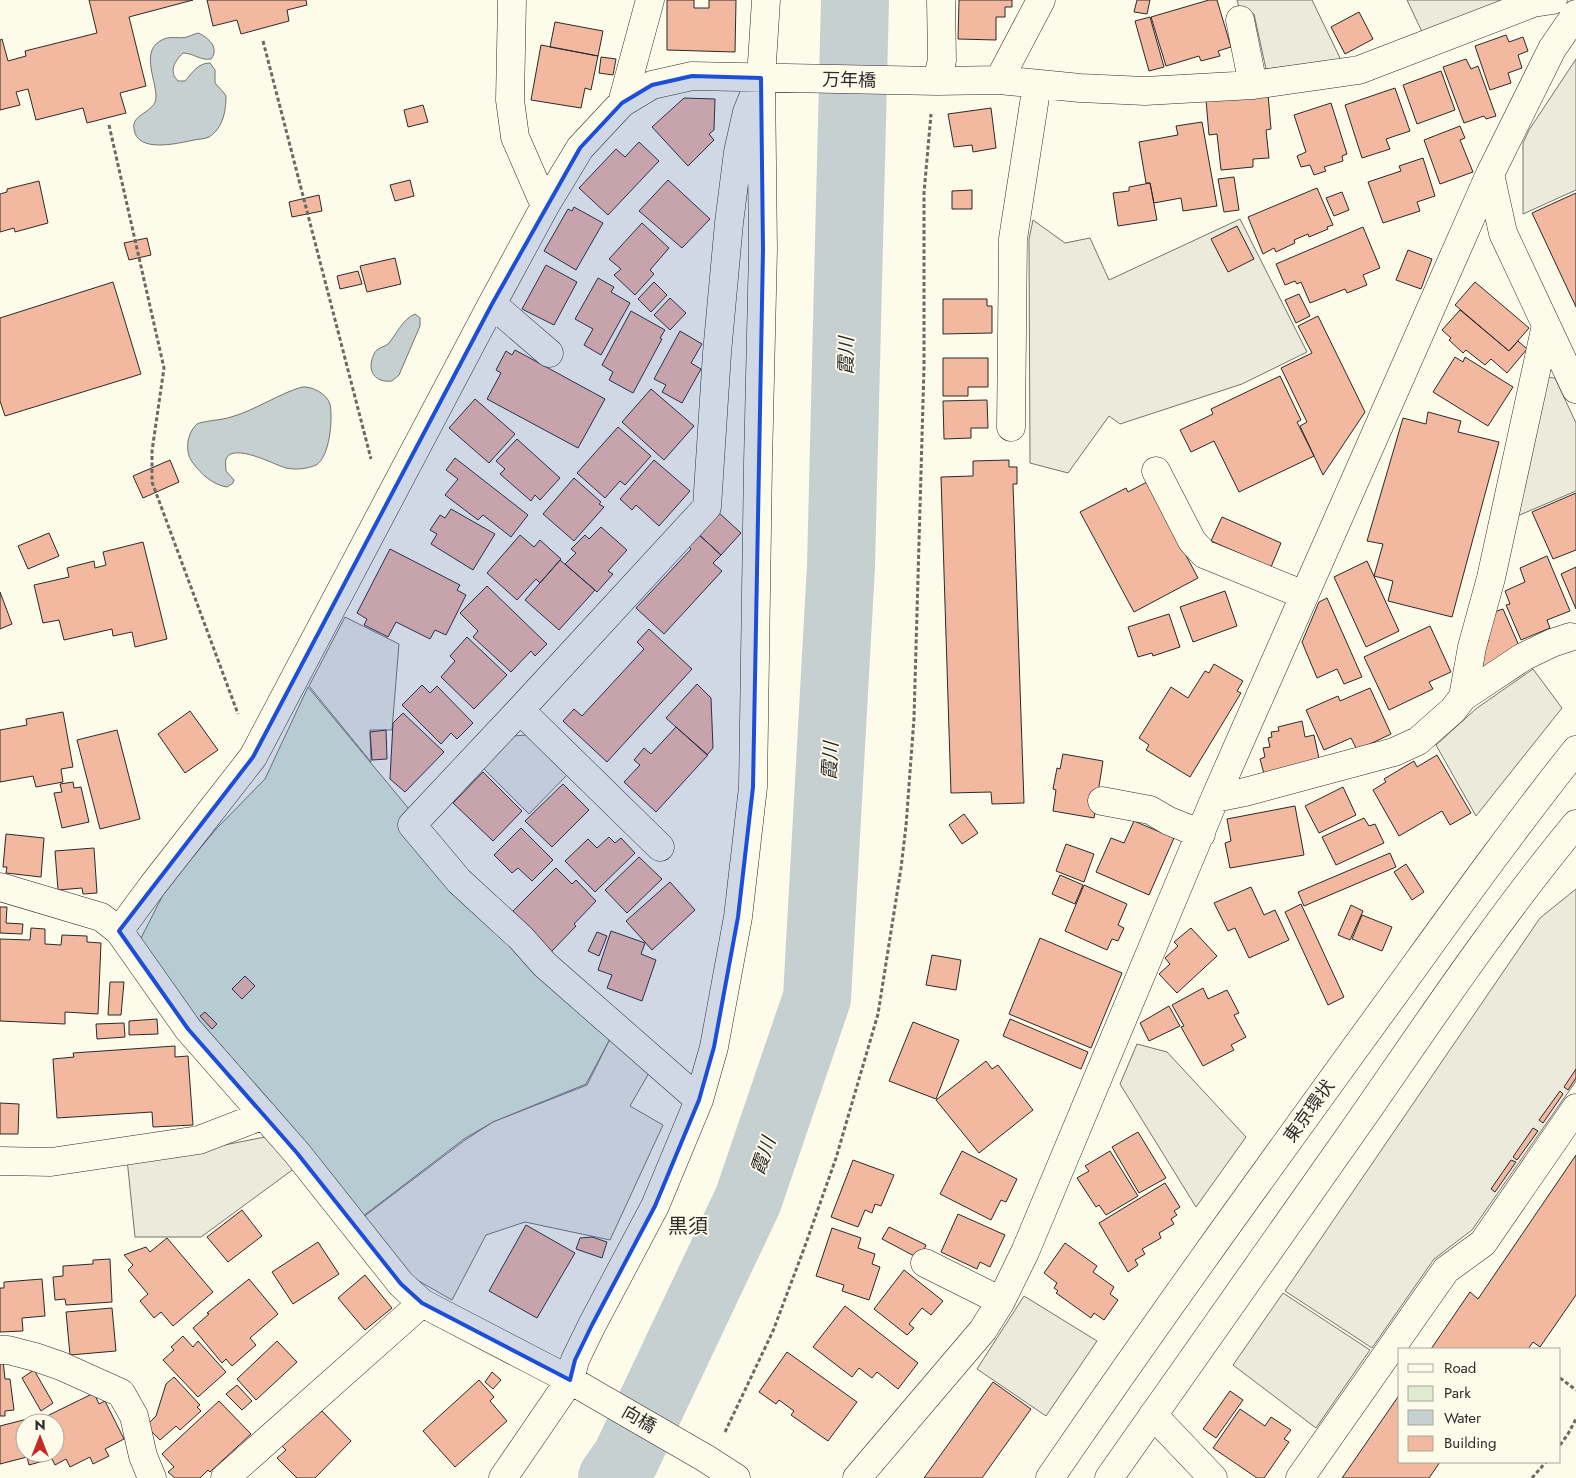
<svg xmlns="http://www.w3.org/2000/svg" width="1576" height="1478" viewBox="0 0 1576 1478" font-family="Jost,'Noto Sans JP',sans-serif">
<rect width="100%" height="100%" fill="#fdfbea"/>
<path fill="#deebd1" stroke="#74746e" d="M308 687 409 809 398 824 456 895 610 1039 586 1084 493 1122 464 1139 362 1217 306 1144 193 1013 139 942 166 889 217 828 265 779Z"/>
<path fill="#eceadb" stroke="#74746e" d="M1237 0H1312L1341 60 1266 69 1254 14 1241 15Z
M1407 0H1511L1423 34Z
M1576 59V190L1523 214V143L1529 130Z
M1240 219 1307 352 1242 384 1120 424 1109 416 1068 473 1030 463 1029 239 1033 220 1065 243 1090 238 1109 280Z
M1543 377 1555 378 1576 423V491L1515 517Z
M345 617 399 644 392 730H370L371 762 309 686Z
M1533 669 1562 708 1476 816 1436 745 1477 708Z
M527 735 567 775 529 814 483 768 513 736Z
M1576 889V1081L1472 1230 1434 1259 1372 1348 1285 1291 1540 918Z
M610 1039 649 1073 630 1106 663 1125 610 1240 525 1222 486 1235 452 1300 410 1276 362 1218 465 1140 493 1122 587 1085Z
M1137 1044 1167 1052 1246 1137 1196 1207 1120 1084Z
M270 1136 295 1168 201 1237H135L127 1159 199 1150Z
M1283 1293 1370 1350 1316 1428 1233 1365Z
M1024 1296 1097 1341 1046 1416 977 1369Z"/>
<path fill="#c7d0d0" stroke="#74746e" d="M198 33C208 37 220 48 211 59 201 61 193 53 183 53 175 61 168 71 178 81H185C193 72 198 63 210 63L215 70V83L224 93 226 96C226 111 223 128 209 137 205 139 199 139 194 140 179 143 137 154 134 129 131 113 156 113 156 97 156 78 139 49 164 39 171 36 180 39 187 37 191 36 194 34 198 33Z
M415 314 420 318V326L399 375 392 381C375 383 366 371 374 354 377 347 384 348 389 343 397 333 403 319 415 314Z
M302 387C312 386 327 394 330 404 333 418 330 457 316 465 307 469 296 470 286 468 275 465 233 442 226 459 225 462 226 468 226 471L234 480 233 483 227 487C213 485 201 474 193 463 184 452 187 433 197 424 202 421 223 420 231 417 256 410 278 394 302 387Z"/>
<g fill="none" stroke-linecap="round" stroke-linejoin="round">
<path stroke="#c7d0d0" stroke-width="68" d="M612 1478 626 1458 748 1200 817 998 841 566 855 0"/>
</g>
<path fill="#f2b8a0" stroke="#2b2b2b" d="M89 0H193L129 17 146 86 120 93 126 113 87 123 83 108 36 120 28 89 16 92 20 105 0 110V40L2 39 8 61 26 56 25 51 97 33Z
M207 0H306L307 5 287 10 289 21 241 34 237 20 213 26Z
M667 0H694V8H709V0H736L735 52 667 50Z
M959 0H1012V7H1005V17H996V40L958 39Z
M1137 0H1150L1147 14 1134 12Z
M1209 0H1217L1231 47 1218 51 1220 56 1201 61 1199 56 1166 66 1151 17Z
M1359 12 1373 39 1345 54 1331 27Z
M1150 17 1164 67 1149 71 1135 21Z
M555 22 603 31 598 56 550 47Z
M1506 35 1509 42 1523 37 1528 51 1518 55 1522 68 1508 73 1511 83 1490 90 1475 46Z
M541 45 598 56 591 90 585 88 581 108 531 100Z
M601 57 616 59 613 75 599 73Z
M1466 59 1471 69 1478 66 1496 116 1486 119 1484 116 1464 123 1443 67Z
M1441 71 1455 110 1417 124 1403 85Z
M1395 88 1410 131 1386 139 1390 149 1362 158 1345 105Z
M1268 94 1271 129 1266 130 1269 158 1253 159V167L1221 170 1217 134 1209 135 1206 100Z
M684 98 715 99 714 130 709 134 714 140 688 166 652 127Z
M1331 103 1347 154 1342 156 1343 161 1324 167 1326 171 1314 175 1310 165 1301 167 1297 156 1306 152 1294 115Z
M423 105 428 122 408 127 404 110Z
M991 108 996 148 973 152 972 145 954 147 948 114Z
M1202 122 1217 206 1183 211 1181 198 1154 203 1150 183H1146L1139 142 1178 135 1176 126Z
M1460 126 1465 138 1460 140 1473 172 1440 184 1424 140Z
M639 142 659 161 608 215 579 188 616 149 625 157Z
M1423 158 1435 196 1417 202 1420 211 1383 223 1368 182 1401 171 1399 166Z
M1234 177 1239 210 1224 212 1218 179Z
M410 180 414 196 395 201 390 185Z
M668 180 710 219 682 248 639 211Z
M39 181 48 223 15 232 14 228 0 232V194L7 192V189Z
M1150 183 1157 220 1118 226 1113 193 1129 191V187Z
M1317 188 1333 225 1327 227 1328 229 1309 237 1308 234 1294 240 1295 243 1276 252 1274 248 1263 254 1248 217Z
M972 190V209H952V191Z
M1342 192 1349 210 1334 216 1326 198Z
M1576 193V307L1532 213Z
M319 195 322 211 292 217 289 202Z
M574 207 603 223 576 270 544 251 568 209 572 211Z
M642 223 669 248 650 270 654 274 635 295 614 275 621 269 609 259Z
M1237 226 1254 259 1228 272 1211 239Z
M1363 227 1380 268 1363 275 1367 285 1347 293 1345 289 1310 303 1301 282 1297 284 1295 281 1285 285 1276 264Z
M147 238 151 255 129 260 124 243Z
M1408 250 1432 259 1421 289 1396 280Z
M395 258 401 284 367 292 360 266Z
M546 265 577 282 554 325 522 309Z
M358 271 362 284 340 289 337 276Z
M598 278 614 287 611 292 630 303 601 355 584 345 593 329 575 319Z
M113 282 141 374 5 416 0 401V318Z
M654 282 667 295 651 312 638 299Z
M1475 282 1529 328 1509 351 1455 305Z
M1299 294 1310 316 1296 323 1285 300Z
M670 298 686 313 670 330 654 315Z
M943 299H987V306H992V333L943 334Z
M1460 310 1509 351 1518 341 1527 349 1507 373 1491 359 1485 365 1466 350 1463 353 1449 340 1451 338 1442 330Z
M631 311 665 330 660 338 662 339 633 393 609 380 613 372 602 365Z
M1318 316 1365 412 1323 475 1300 426 1307 422 1281 368 1312 353 1298 326Z
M680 331 702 344 691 363 701 369 682 403 662 392 666 385 654 379Z
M515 350 605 399 578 448 487 399 501 373 496 370 506 351 512 355Z
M1455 357 1463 362 1465 357 1513 387 1488 426 1433 392Z
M943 358H988V387H968V396H943Z
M1280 376 1301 420 1297 422 1314 456 1239 492 1214 441 1191 452 1180 430 1213 414 1211 409Z
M651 389 694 426 664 460 622 422Z
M475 399 515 434 489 463 449 428Z
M987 400 988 428H971V438L944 439 943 401Z
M1428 412 1461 421 1458 432 1499 442 1452 617 1388 601 1393 581 1374 576 1383 544 1367 541 1403 418 1426 424Z
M618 427 651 456 625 485 620 481 605 498 577 473Z
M517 439 560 478 540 500 535 495 531 501 500 474 505 469 496 461Z
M455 458 528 515 511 537 483 515 478 520 445 495 458 479 446 470Z
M170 460 179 482 143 498 133 476Z
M654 460 690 491 659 526 636 505 632 510 620 499Z
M1009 460V467H1017V484H1013L1024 803 992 804 991 792 951 793 941 477 973 476V461Z
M574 478 601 502 599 504 604 507 574 541 543 514Z
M1147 482 1198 578 1134 612 1080 512 1126 488 1128 492Z
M1576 493V550L1553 559 1532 512Z
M451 509 495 534 473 570 431 544 437 534 430 530 440 515 445 518Z
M717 511 741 533 721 555 696 532Z
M1222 517 1281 543 1271 567 1211 541Z
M601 527 627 550 608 571 613 574 597 592 565 564 576 553 571 549 585 535 589 539Z
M696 532 721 555 713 563 722 571 664 634 636 608 691 549 686 544Z
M49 533 59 556 28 569 18 546Z
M520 535 534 547 540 540 561 559 540 583 536 579 517 600 487 573Z
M143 542 167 639 135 647 132 632 113 636 112 629 64 640 59 620 43 623 34 585 69 577 67 568 94 561 95 568 106 565 103 552Z
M390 549 460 585 457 590 466 595 446 635 435 630 430 639 396 622 388 637 364 625 367 619 357 613Z
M1547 556 1570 611 1547 620 1550 628 1521 640 1506 605 1510 604 1505 591 1525 582 1520 568Z
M560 560 595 590 559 630 525 600Z
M1367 561 1399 631 1366 647 1334 577Z
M1576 567V609L1561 574Z
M487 586 547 644 535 656 531 651 511 672 473 637 478 631 460 613Z
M1225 591 1237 626 1193 642 1180 607Z
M0 592 12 624 0 629Z
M1327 598 1362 677 1344 684 1337 669 1317 678 1302 642 1319 602Z
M1503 609 1520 648 1485 676 1478 660 1483 643 1489 641 1485 634 1491 613Z
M1169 614 1180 647 1153 656 1152 653 1138 657 1128 627Z
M1430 626 1451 672 1429 682 1433 689 1389 710 1364 657Z
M649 629 692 669 607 762 563 721 574 709 582 716 644 649 637 642Z
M467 637 507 675 474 709 441 677 455 661 450 656Z
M1214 664 1243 681 1237 691 1241 693 1190 777 1146 750 1149 745 1139 738 1171 687 1188 698 1205 671 1209 673Z
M697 684 711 698 713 748 707 755 666 718Z
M422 685 430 693 437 686 473 723 457 739 451 733 441 744 402 705Z
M1370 688 1391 734 1357 750 1351 738 1324 750 1306 710 1338 696 1340 701Z
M190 711 218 750 185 773 158 734Z
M63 712 73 767 61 769 63 782 36 787 33 776 0 782V730L27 725 26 719Z
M403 713 444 752 405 792 390 779 393 723Z
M1302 721 1305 737 1314 735 1320 763 1264 774 1260 759 1265 757 1263 748 1270 747 1268 738 1272 737 1271 732 1279 731 1278 727Z
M676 727 708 755 656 812 624 782 640 765 634 760 644 748 651 754Z
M117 730 140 819 100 829 77 740Z
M386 730 387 759 372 760 370 732Z
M1063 754 1103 761 1094 818 1053 811 1056 790 1053 789 1057 768 1060 769Z
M1437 755 1471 813 1450 825 1442 811 1399 836 1373 790 1386 782 1384 779 1414 761 1417 767Z
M483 772 522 811 493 841 453 803Z
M73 782 74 788 81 787 89 822 62 828 54 793 62 792 60 784Z
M563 784 589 810 552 847 525 821Z
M1343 787 1356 815 1319 833 1305 806Z
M1295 806 1304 855 1230 868 1225 843 1231 841 1227 819Z
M964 814 978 833 962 844 949 825Z
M1364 818 1369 826 1375 824 1384 843 1336 865 1322 837Z
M1134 821 1174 838 1149 895 1096 872 1111 838 1124 843Z
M521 828 553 860 532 881 518 868 512 873 494 855Z
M6 834 44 838 41 877 6 873 7 867H3Z
M609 837 615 843 621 838 635 853 595 892 565 861 588 839 597 848Z
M1066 844 1094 854 1084 882 1056 871Z
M94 848 97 893 83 894 82 888 58 890 55 851Z
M1390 853 1396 867 1304 906 1298 892Z
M639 857 662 879 627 913 605 890Z
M1406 864 1424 892 1412 900 1394 872Z
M556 868 572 884 576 880 596 901 574 924 576 926 551 952 511 913Z
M1060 875 1083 885 1075 904 1052 894Z
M670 882 695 910 652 950 626 921Z
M1084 885 1127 904 1118 925 1124 928 1118 941 1112 939 1107 950 1065 931Z
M1251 887 1264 915 1275 910 1289 940 1249 958 1235 928 1228 931 1214 903Z
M1301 904 1344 997 1328 1005 1285 912Z
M1351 905 1363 911 1350 940 1338 935Z
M0 907H7L6 923 23 924 22 934 0 933Z
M1362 915 1392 927 1382 951 1352 939Z
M31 928 45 929V944L61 945 62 935 87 936V942L101 943 98 1014 65 1012V1024L0 1021V939L30 940Z
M1191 928 1217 956 1177 993 1159 974 1170 964 1165 958 1178 946 1174 942Z
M611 931 645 943 641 954 656 960 642 1001 607 988 612 975 598 970Z
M597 932 607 936 599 956 588 951Z
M1040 938 1122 973 1091 1048 1009 1014Z
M932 955 961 960 956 990 926 985Z
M245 976 255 986 242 999 232 989Z
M110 982H124L121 1015H108Z
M1203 988 1208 999 1227 990 1239 1013 1234 1015 1246 1037 1231 1045 1234 1050 1203 1066 1181 1027 1184 1026 1172 1005Z
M1169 1006 1180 1026 1149 1041 1140 1023Z
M205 1012 217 1024 212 1029 200 1016Z
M157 1019 158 1034 129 1035V1021Z
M1010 1019 1088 1052 1081 1069 1003 1036Z
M913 1022 959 1040 936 1099 889 1081Z
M124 1023 125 1037 97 1039 96 1024Z
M175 1046V1057L188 1056 193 1125 153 1127 152 1112 57 1118 53 1059 74 1057 73 1053Z
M986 1061 992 1069 998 1065 1033 1110 979 1153 936 1100Z
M1576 1069V1078L1568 1090 1564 1087Z
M1560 1091 1563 1094 1543 1123 1539 1120Z
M0 1103 19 1104 18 1134H0Z
M1533 1128 1538 1131 1517 1160 1513 1157Z
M1138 1132 1166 1178 1139 1193 1112 1147Z
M962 1151 1017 1179 1006 1202 1001 1200 991 1220 940 1194Z
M1110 1151 1138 1196 1106 1215 1099 1205 1096 1207 1077 1178 1089 1171 1085 1166Z
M1576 1155V1295L1540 1347 1533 1342 1528 1349H1431L1470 1292 1478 1299Z
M853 1160 894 1175 881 1206 875 1204 872 1213 865 1210 858 1227 831 1217Z
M1511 1160 1516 1162 1495 1192 1491 1189Z
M1165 1183 1180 1207 1174 1211 1177 1215 1171 1219 1174 1224 1159 1233 1161 1238 1142 1249 1145 1254 1135 1260 1138 1265 1128 1272 1099 1223Z
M242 1210 262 1236 228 1262 207 1237Z
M958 1214 1005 1235 990 1267 980 1262 977 1269 941 1252Z
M526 1225 575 1253 537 1318 489 1291Z
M889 1227 926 1245 920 1259 882 1239Z
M832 1228 861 1238 858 1248 875 1254 872 1264 880 1267 869 1300 842 1291 844 1285 816 1276Z
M592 1237 607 1242 602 1258 576 1249 580 1238Z
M167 1238 213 1292 173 1326 161 1312 154 1318 140 1301 148 1294 128 1270 133 1265 124 1255 146 1247 150 1252Z
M318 1242 339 1274 293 1304 272 1272Z
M1065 1243 1097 1266 1093 1272 1114 1287 1110 1294 1118 1300 1104 1320 1094 1313 1091 1318 1056 1293 1058 1291 1054 1288 1057 1283 1044 1273Z
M110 1259 112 1302 66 1305 65 1299 55 1300 53 1277 63 1276V1266L93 1264V1260Z
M904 1270 943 1301 931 1315 922 1308 909 1324 914 1328 907 1335 874 1309Z
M365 1275 392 1308 365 1330 338 1298Z
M42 1279 45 1316 22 1318 23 1331 0 1332V1288H4V1282Z
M249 1279 278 1314 250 1338 256 1345 232 1366 226 1359 222 1363 193 1328 209 1314 207 1313Z
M845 1306 918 1363 898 1389 877 1372 872 1378 859 1368 852 1377 813 1347Z
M112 1308 116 1351 70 1355 66 1312Z
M183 1336 193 1347 198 1341 226 1372 198 1397 163 1360 174 1350 171 1347Z
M277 1341 297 1362 256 1400 237 1379Z
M787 1352 857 1402 828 1441 791 1415 794 1411 779 1400 776 1404 759 1392Z
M3 1360 5 1379H10L14 1410 5 1411V1416H0V1361Z
M34 1370 53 1403 41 1411 22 1378Z
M492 1372 501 1380 493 1389 485 1382Z
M174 1377 200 1405 197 1407 201 1411 180 1430 176 1426 160 1440 149 1429V1423L156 1416 166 1384Z
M479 1380 494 1397 490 1401 507 1421 455 1467 423 1431Z
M993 1382 1031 1409 982 1478H924Z
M237 1385 252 1401 242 1410 226 1394Z
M1230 1391 1243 1400 1216 1438 1203 1429Z
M94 1393 99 1404 105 1401 124 1439 105 1449 109 1456 93 1464 90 1457 70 1467 66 1459 55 1465 49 1453H55V1441H56L55 1423H48L45 1417Z
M1400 1394V1462H1440L1429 1478H1342Z
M219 1401 251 1434 210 1472 208 1470 200 1478H175L168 1472 174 1467 162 1454Z
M1240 1409 1265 1426 1271 1417 1291 1430 1284 1439 1289 1442 1264 1478H1257L1213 1448Z
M322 1411 351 1441 315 1478H297L277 1458 286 1450 282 1446Z
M35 1417 37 1423H25V1453H45L47 1460 29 1465 27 1457 0 1464V1426Z"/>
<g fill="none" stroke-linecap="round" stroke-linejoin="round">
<g stroke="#2b2b2b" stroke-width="29">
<path id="minor" d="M512 0 510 100 515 137 545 206
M1240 20 1253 85
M999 80 1041 0
M937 81 942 60 941 0
M622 103 650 0
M1490 174 1503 233 1576 389
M492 304 549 353
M1011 427 1013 239 1037 84
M1156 471 1192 541 1204 554 1304 595
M1463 697 1472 647 1491 578 1546 325
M520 710 660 847
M1215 798 1245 792 1394 752 1418 741 1453 710 1463 697 1523 657 1552 643 1570 637
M1102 801 1150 810 1169 821 1201 834
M0 887 101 917 119 931 188 1029 297 1153 401 1284 422 1303 570 1380 705 1458 736 1478
M119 931 153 885 253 757 492 304 545 206 580 148 622 103 652 85 692 76 937 81 999 80 1080 88 1145 91 1253 85 1359 70 1533 3 1553 0
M699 1100 545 965 521 938 459 881 412 825 520 710 707 507 717 353 729 223 738 152 747 112 754 95
M0 1161 51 1162 199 1140 264 1115
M925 1263 1001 1301
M0 1350H8L35 1357 61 1366 121 1393 134 1416 143 1456 152 1478
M1153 1415 1213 1478
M225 1478 422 1303
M503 1478 570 1380 575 1360 592 1325 655 1206 699 1100 714 1047 738 917 753 787 758 463 763 249 761 78 766 0
M857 1478 983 1330 1001 1301 1025 1252 1215 798 1490 174 1552 49 1576 14
M1300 1478 1446 1270 1483 1243 1576 1108"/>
</g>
<g stroke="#2b2b2b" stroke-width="29">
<path id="highway" d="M1050 1478C1151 1330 1256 1185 1361 1040 1432 943 1501 844 1576 750
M1109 1478C1192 1359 1277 1240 1360 1121 1430 1020 1498 918 1576 824"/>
</g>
<path stroke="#6a6964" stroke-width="3" stroke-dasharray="4 2.5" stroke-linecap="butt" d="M263 41 371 459
M109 125 164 368 152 451V482L238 714
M1560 1378 1576 1390
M725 1432 773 1331 805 1246 836 1158 878 1014 901 868 906 826 914 718 924 367V193L931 114
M1560 1445 1568 1434 1576 1419
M1532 1478 1546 1462"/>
<use href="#minor" stroke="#fdfbea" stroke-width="28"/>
<use href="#highway" stroke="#fdfbea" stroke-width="28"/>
</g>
<path fill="#1d4ed8" fill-opacity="0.2" stroke="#1d4ed8" stroke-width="4" stroke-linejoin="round" d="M692 76 761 78 763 249 753 787 738 917 714 1047 699 1100 655 1206 592 1325 575 1360 570 1380 422 1303 401 1284 297 1153 188 1029 119 931 253 757 492 304 580 148 622 103 652 85Z"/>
<g text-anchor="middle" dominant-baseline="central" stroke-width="4" stroke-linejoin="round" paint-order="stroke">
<g font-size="18" fill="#2b2b2b" stroke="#fdfbea">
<text transform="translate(849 80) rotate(1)">万年橋</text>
<text transform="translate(1309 1111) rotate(-54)">東京環状</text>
<text transform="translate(639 1419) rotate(30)">向橋</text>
</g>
<g font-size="19" font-style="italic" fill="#2b2b2b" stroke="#fdfbea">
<text transform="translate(846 356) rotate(-89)">霞川</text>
<text transform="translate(830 761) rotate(-87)">霞川</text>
<text transform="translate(763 1156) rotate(-71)">霞川</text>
</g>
<g font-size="20" fill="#2b2b2b" stroke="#fdfbea">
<text x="688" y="1226">黒須</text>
</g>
</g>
<rect x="1398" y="1348" width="162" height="115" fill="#fdfbea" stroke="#a9a89e"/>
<rect x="1408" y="1364" width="25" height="8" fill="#fdfbea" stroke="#a9a89e"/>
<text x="1444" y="1373" font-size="15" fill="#2b2b2b">Road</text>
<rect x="1408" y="1386" width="25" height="15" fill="#deebd1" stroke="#a9a89e"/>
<text x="1444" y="1398" font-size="15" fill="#2b2b2b">Park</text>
<rect x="1408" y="1410" width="25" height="15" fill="#c7d0d0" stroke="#a9a89e"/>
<text x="1444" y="1423" font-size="15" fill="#2b2b2b">Water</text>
<rect x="1408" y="1436" width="25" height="15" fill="#f2b8a0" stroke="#a9a89e"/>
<text x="1444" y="1448" font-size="15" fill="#2b2b2b">Building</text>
<g transform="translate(40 1438)"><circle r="24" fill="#fdfbea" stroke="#a9a89e"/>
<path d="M0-4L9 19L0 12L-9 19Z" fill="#c62828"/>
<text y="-8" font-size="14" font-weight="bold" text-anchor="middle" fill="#2b2b2b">N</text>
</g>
</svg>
